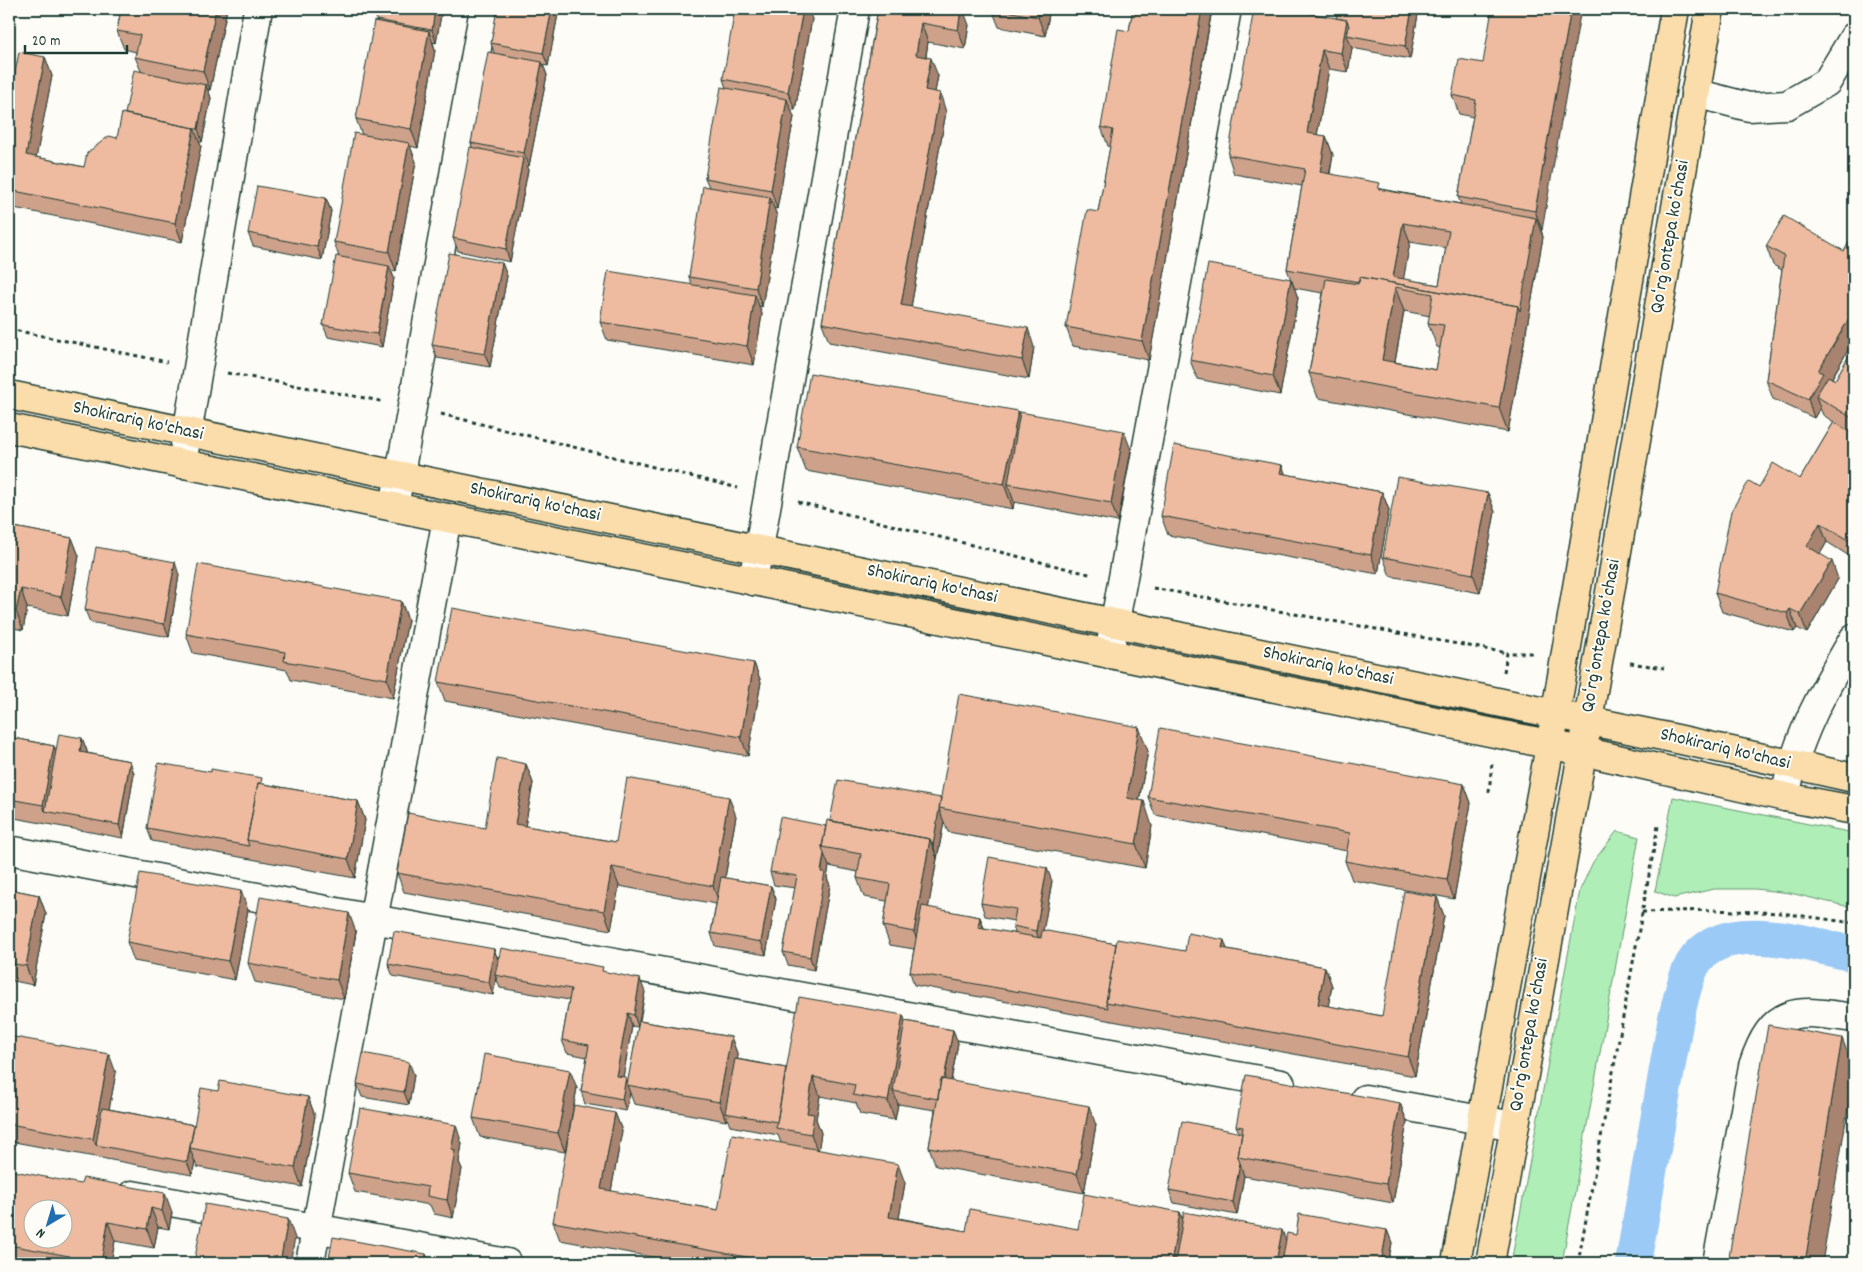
<svg xmlns="http://www.w3.org/2000/svg" width="1863" height="1272" viewBox="0 0 1863 1272" font-family="Dekko,sans-serif">
<rect width="100%" height="100%" fill="#fdfcf7"/>
<filter id="ink" filterUnits="userSpaceOnUse"><feTurbulence type="fractalNoise" baseFrequency=".02" numOctaves="2"/><feDisplacementMap in="SourceGraphic" scale="10" xChannelSelector="R" yChannelSelector="G"/><feConvolveMatrix kernelMatrix="1 2 1 2 8 2 1 2 1" color-interpolation-filters="sRGB"/></filter>
<g filter="url(#ink)">
<path fill="#afeeb6" stroke="#679675" d="M1673 797 1854 833V908L1790 893 1755 889H1714L1674 898 1655 891Z
M1617 831 1639 837 1562 1263H1511L1580 890 1593 862Z"/>
<g fill="none" stroke-linecap="round" stroke-linejoin="round">
<path stroke="#9bcaf7" stroke-width="36" d="M1633 1263 1676 1018C1681 1000 1684 980 1693 964 1722 915 1811 945 1854 954"/>
<g stroke="#1f3d34" stroke-width="31">
<path id="minor" d="M1695 93 1749 107 1787 105 1827 82 1854 37
M182 464 258 9
M394 507 484 9
M753 581 855 9
M1109 654 1227 9
M1785 797C1796 738 1824 689 1854 638
M9 850 373 919 1281 1084
M1365 1099 1514 1126
M132 1195 507 1263
M310 1263 447 518
M1717 1263 1753 1066C1773 1004 1798 1010 1854 1018"/>
</g>
<g stroke="#1f3d34" stroke-width="31">
<path id="major" d="M9 395 1677 739 1854 778
M9 428 1582 751 1785 797 1854 810
M1456 1263 1554 723 1675 9
M1490 1263 1586 732 1710 9"/>
</g>
<path stroke="#1f3d34" stroke-width="3" stroke-dasharray="4 4" stroke-linecap="butt" d="M9 329 167 362
M227 373 381 401
M441 414 738 488
M798 502 1093 575
M1153 588 1507 653
M1630 663 1664 668
M1504 672 1507 653H1535
M1489 792 1492 763
M1642 912 1712 910 1781 913 1854 923
M1578 1263 1658 826"/>
<use href="#minor" stroke="#fdfcf7" stroke-width="28"/>
<use href="#major" stroke="#fbddab" stroke-width="28"/>
</g>
<path fill="#cda18a" stroke="#1f3d34" fill-rule="evenodd" d="M121 9H227L210 90 208 89 211 98 202 142H199L201 146 182 242 9 207V104L45 57 52 76 36 157 84 167 117 138 141 71 135 57 136 52 124 49 117 31Z
M442 9 436 43 433 42 435 50 418 148 410 146 416 162 396 271 391 270 394 278 382 347 328 337 323 325 339 257 334 242 362 135 356 119 377 21 376 20Z
M559 9 548 66 543 65 547 75 529 166H526L528 170 510 262 458 251 453 238 472 147 471 143 494 53 491 43Z
M878 9 969 25 965 49 928 42 926 57 938 76 935 92 946 112 911 307 1034 347 1029 379 829 342 822 323Z
M992 9H1050L1045 36 999 27Z
M1133 9H1212L1149 360 1073 346 1066 327 1098 212 1110 147 1108 146 1101 127 1129 31Z
M1419 9 1410 59 1352 48 1348 72 1329 69 1317 135 1326 136 1333 155 1330 174 1382 189 1461 204 1458 197 1473 117 1459 114 1452 95 1483 63 1542 230 1541 229 1543 237 1508 432 1318 398 1309 373 1323 293 1294 288 1287 269 1302 186 1234 174 1228 155 1336 18ZM1410 242 1446 248 1439 285 1403 279ZM1404 311 1430 316 1428 323 1437 347 1440 348 1436 370 1395 362Z
M812 19 795 110H791L794 117 777 209 774 208 777 216 762 307 759 306 762 314 754 365 607 340 600 322 692 285 689 277 709 187 705 178 726 88 723 79Z
M326 198 331 211 322 260 253 246 248 233Z
M1854 238V340L1832 378 1835 380 1854 347V559L1827 542 1820 554 1838 579 1807 633 1797 628 1794 632 1722 612 1715 593 1759 487 1800 479 1834 422 1823 415 1820 408 1814 418 1773 399 1766 380 1782 270 1773 265 1766 246 1844 251Z
M502 263 507 276 490 367 437 358 432 345Z
M1291 279 1298 298 1280 395 1197 379 1190 360Z
M1020 416 1131 450 1118 522 1014 502 1013 509 806 471 797 447Z
M1282 465 1285 474 1382 492 1389 510 1378 574 1168 535 1161 516Z
M1488 493 1495 512 1480 593 1390 576 1383 557Z
M9 526 72 538 79 556 68 616 27 608 23 630 9 627Z
M179 575 169 637 90 622 85 610Z
M401 601 408 620 393 698 291 680 287 670 193 653 186 634Z
M754 663 761 682 748 756 445 701 438 682Z
M9 737 54 746 56 751 82 738 87 751V753L130 761 134 774 123 838 9 817Z
M1148 751 1139 801 1152 826 1145 868 948 832 944 822 928 908 980 917 984 928 1015 934 1013 926 1014 921 985 916 981 903 1052 881 1043 931 1116 944 1185 951 1227 949 1325 967 1332 986 1328 1006 1382 1016 1437 897 1444 916 1415 1076 914 985 910 972 914 949 890 945 883 926 887 901 864 897 857 878 858 872 829 866 827 878 830 885 814 970 788 965 783 952 795 888 774 885 770 872 826 826 830 821 940 798Z
M526 764 533 783 525 826 616 842 736 816 725 878 771 886 776 899 766 955 715 946 711 933 716 904 619 886 611 930 404 892 397 873 485 828Z
M264 784 358 801 365 820 355 878 152 841 147 828Z
M1464 784 1471 803 1454 899 1352 880 1345 861 1347 851 1155 815 1148 797Z
M9 889 39 895 46 914 33 985 9 980Z
M248 910 235 980 134 961 127 942Z
M356 932 344 999 255 982 248 963Z
M494 949 498 961 605 972 645 992 640 1021 731 1037 738 1056 737 1059 786 1068 903 1015 905 1021 953 1030 958 1043 951 1081 1096 1125 1084 1193 936 1166 929 1147 935 1110 898 1104 895 1120 860 1114 856 1103 820 1096 816 1119 821 1133 818 1150 905 1183 899 1218 966 1231 1078 1229 1180 1212 1183 1219 1286 1240 1296 1235 1387 1230 1392 1243 1388 1263H684L560 1240 553 1222 615 1113 622 1131 611 1191 718 1210 781 1143 778 1135 730 1126 727 1118 726 1121 634 1104 630 1093 626 1111 585 1104 581 1091 587 1057 567 1053 562 1040 569 1000 500 988 496 977 493 995 393 976 388 964ZM632 1026 638 1027 628 1082 623 1077Z
M9 1036 116 1073 109 1109 194 1125 218 1091 308 1097 315 1116 302 1187 197 1167 195 1162 192 1175 9 1141Z
M414 1075 409 1105 362 1097 357 1084Z
M577 1088 565 1152 480 1137 473 1118Z
M1400 1103 1407 1122 1393 1203 1244 1176 1237 1215 1174 1203 1169 1190 1239 1132 1236 1126Z
M462 1144 459 1162 462 1169 453 1218 434 1214 430 1205 355 1192 348 1173Z
M9 1170 172 1212 169 1229 158 1227 154 1248 115 1241 111 1263H15L9 1262Z"/>
<path fill="#a78370" stroke="#1f3d34" d="M216 9H227L210 90 203 71Z
M435 9H442L436 43 432 30Z
M552 9H559L548 66 543 53Z
M803 9H808L812 19 795 110 788 92Z
M961 9H963L969 25 965 49 958 30Z
M1040 9H1050L1045 36 1038 17Z
M1202 9H1212L1149 360 1142 341Z
M1412 9H1419L1410 59 1405 46Z
M1571 9H1581L1542 230 1535 211Z
M1347 20 1353 36 1347 35 1352 48 1348 72 1341 53Z
M921 23 928 42 923 74 916 55Z
M429 31 435 50 418 148 411 129Z
M1322 50 1329 69 1314 152 1307 133Z
M45 57 52 76 33 174 26 155Z
M931 58 938 76 932 109 925 90Z
M542 62 547 75 529 166 524 153Z
M206 85 211 98 202 142 198 129Z
M940 93 946 112 908 324 901 305Z
M787 99 794 117 777 209 771 190Z
M194 128 201 146 182 242 175 223Z
M1326 136 1333 155 1326 191 1320 172Z
M409 143 416 162 396 271 389 252Z
M523 158 528 170 510 262 506 249Z
M770 197 777 216 762 307 756 288Z
M326 198 331 211 322 260 317 247Z
M1536 218 1543 237 1508 432 1499 408 1518 306Z
M1403 223 1410 242 1402 288 1393 277Z
M502 263 507 276 490 367 485 354Z
M389 266 394 278 382 347 377 334Z
M1291 279 1298 298 1280 395 1273 376Z
M1395 287 1404 311 1391 384 1382 360Z
M755 295 762 314 754 365 747 346Z
M1854 310V340L1827 386 1816 396 1820 408 1814 418 1808 399 1818 371Z
M1028 328 1034 347 1029 379 1022 360Z
M1018 411 1026 435 1008 484 1014 502 1013 509 1004 484Z
M1124 431 1131 450 1118 522 1111 503Z
M1282 465 1289 484 1280 473Z
M1382 492 1389 510 1378 574 1371 555Z
M1488 493 1495 512 1480 593 1473 574Z
M1820 523 1827 542 1814 564 1807 546Z
M1854 537V550L1851 542Z
M72 538 79 556 68 616 61 597Z
M1832 561 1838 579 1807 633 1800 614Z
M175 562 179 575 169 637 164 624Z
M21 589 27 608 23 630 16 611Z
M401 601 408 620 393 698 387 679Z
M1790 609 1797 628 1794 632 1787 613Z
M754 663 761 682 748 756 741 737Z
M1139 727 1148 751 1135 822 1127 798Z
M82 738 87 751 85 765 80 752Z
M54 746 61 765 45 811 43 805Z
M130 761 134 774 123 838 119 825Z
M526 764 533 783 522 843 515 824Z
M1464 784 1471 803 1454 899 1447 880Z
M729 797 736 816 720 905 713 886Z
M358 801 365 820 355 878 348 859Z
M1144 801 1152 826 1145 868 1136 844Z
M939 809 944 822 937 858 933 845Z
M930 839 937 858 921 951 914 932Z
M824 854 829 866 827 878 830 885 814 970 810 957Z
M612 867 619 886 611 930 604 911Z
M1047 868 1052 881 1041 944 1036 931Z
M771 886 776 899 766 955 761 942Z
M241 891 248 910 235 980 228 961Z
M39 895 46 914 33 985 26 966Z
M1437 897 1444 916 1415 1076 1408 1057Z
M349 913 356 932 344 999 337 980Z
M980 917 984 930 978 927Z
M1224 940 1230 958 1222 948Z
M494 949 499 962 495 975 496 977 493 995 489 982Z
M1325 967 1332 986 1325 1023 1318 1004Z
M640 979 645 992 638 1027 634 1015Z
M628 1013 632 1026 621 1089 616 1076Z
M903 1015 910 1034 893 1091 898 1104 895 1120 888 1101Z
M953 1030 958 1043 945 1112 941 1099Z
M731 1037 738 1056 728 1114 725 1113 727 1118 726 1121 719 1102Z
M1842 1038 1854 1070V1073L1822 1263H1805Z
M109 1054 116 1073 102 1146 96 1145 93 1139Z
M409 1062 414 1075 409 1105 404 1092Z
M570 1070 577 1088 565 1152 558 1133Z
M626 1077 629 1085H627L630 1093 626 1111 622 1099Z
M813 1077 820 1096 816 1119 821 1133 818 1153 811 1134 807 1113Z
M308 1097 315 1116 302 1187 295 1168Z
M1400 1103 1407 1122 1393 1203 1386 1184Z
M1089 1106 1096 1125 1084 1193 1077 1174Z
M615 1113 622 1131 608 1208 601 1189Z
M456 1125 462 1144 459 1162 462 1169 453 1218 447 1200 451 1149Z
M190 1149 195 1162 192 1175 187 1162Z
M1240 1163 1244 1176 1237 1215 1233 1202Z
M898 1164 905 1183 896 1236 889 1217Z
M165 1193 172 1212 169 1229 162 1211Z
M151 1208 158 1227 154 1248 147 1229Z
M1180 1212 1187 1231 1181 1263H1171Z
M288 1219 295 1238 290 1263H280Z
M108 1222 115 1241 111 1263H101Z
M1282 1230 1289 1249 1287 1263H1276Z
M1387 1230 1392 1243 1388 1263H1381Z
M426 1254 430 1263 425 1261Z"/>
<path fill="#eebba0" stroke="#1f3d34" fill-rule="evenodd" d="M121 9H216L203 71 135 57 140 35 117 31Z
M378 9H435L432 30 376 20Z
M497 9H552L543 53 491 43Z
M735 9H803L788 92 723 79Z
M878 9H961L958 30 921 23 916 55 931 58 925 90 940 93 901 305 1028 328 1022 360 822 323Z
M996 9H1040L1038 17Z
M1133 9H1202L1142 341 1066 327 1087 210 1098 212 1113 130 1101 127 1118 29 1129 31Z
M1254 9H1286L1347 20 1341 53 1322 50 1314 92 1307 133 1326 136 1320 172 1380 183 1378 189 1536 218 1520 311 1518 306 1360 277 1359 282 1287 269 1305 169 1228 155ZM1403 223 1449 231 1439 285 1393 277Z
M1338 9H1412L1405 46 1347 35 1349 26 1347 20 1336 18Z
M1492 9H1571L1535 211 1458 197 1476 100 1452 95 1459 59 1483 63Z
M374 21 429 31 411 129 356 119Z
M19 52 45 57 26 155 84 167 87 153 109 136 117 138 122 113 194 128 175 223 9 190V104Z
M488 52 542 62 524 153 471 143Z
M134 70 206 85 198 129H194V128L125 114Z
M721 87 787 99 771 190 705 178Z
M354 133 409 143 389 252 334 242Z
M470 147 523 158 506 249 453 238Z
M257 186 326 198 317 247 248 233Z
M703 186 770 197 756 288 689 277Z
M1784 216 1844 251 1851 239 1854 238V310L1818 371 1823 373 1808 399 1766 380 1784 256 1766 246Z
M449 253 502 263 485 354 432 345Z
M336 256 389 266 377 334 323 325Z
M1208 264 1291 279 1273 376 1190 360Z
M608 271 755 295 747 346 600 322Z
M1360 277 1518 306 1499 408 1309 373 1326 279 1358 284ZM1395 287 1433 294 1428 323 1444 325 1436 370 1382 360Z
M1854 347V419L1816 396 1828 376 1835 380Z
M810 373 1018 411 1004 484 797 447Z
M1020 412 1124 431 1111 503 1008 484Z
M1834 422 1854 434V537L1851 542 1820 523 1807 546 1832 561 1800 614 1790 609 1787 613 1715 593 1731 511 1749 481 1759 487 1773 463 1800 479Z
M1174 445 1282 465 1280 473 1382 492 1371 555 1161 516Z
M1397 477 1488 493 1473 574 1383 557Z
M9 526 72 538 61 597 21 589 16 611 9 609Z
M96 547 175 562 164 624 85 610Z
M198 564 401 601 387 679 284 661 285 652 186 634Z
M452 608 754 663 741 737 438 682Z
M959 694 1139 727 1127 798 1144 801 1136 844 939 808Z
M1160 728 1464 784 1447 880 1345 861 1350 833 1148 797Z
M59 734 82 738 80 752 130 761 119 825 45 811Z
M9 737 54 746 43 805 9 799Z
M497 758 526 764 515 824 616 842 627 778 729 797 713 886 612 867 604 911 397 873 408 813 485 828Z
M158 763 211 772V769L262 778 261 783H258L247 840 249 846 147 828Z
M838 780 941 798 933 845 930 839 830 821Z
M258 783 358 801 348 859 247 840Z
M780 817 826 826 822 847 824 854 821 872H825L810 957 783 952 797 876 770 872Z
M827 820 930 839 914 932 883 926 890 884 857 878 861 854 822 847Z
M989 857 1047 868 1036 931 1013 926 1016 909 981 903Z
M140 873 241 891 228 961 127 942Z
M721 877 771 886 761 942 711 933Z
M9 889 39 895 26 966 9 963Z
M1404 891 1437 897 1408 1057 1106 1002 1117 939 1185 951 1188 933 1224 940 1222 948 1325 967 1318 1004 1382 1016Z
M260 897 349 913 337 980 248 963Z
M922 906 980 917 978 927 1041 938 1042 930 1116 944 1106 1002 1108 1008 910 972Z
M394 931 494 949 489 982 388 964Z
M501 948 603 967 602 971 640 979 634 1015 628 1013 616 1076 626 1077 622 1099 581 1091 589 1045 562 1040 571 989 495 975Z
M799 997 903 1015 888 1101 853 1095 855 1085 813 1077 807 1113 814 1114 811 1134 776 1128Z
M639 1021 731 1037 719 1102 627 1085Z
M905 1021 953 1030 944 1079H941L938 1099 893 1091Z
M1768 1025 1842 1038 1805 1263H1728Z
M9 1036 109 1054 93 1139 9 1124Z
M363 1053 409 1062 404 1092 357 1084Z
M484 1054 570 1070 558 1133 473 1118Z
M735 1059 786 1068 777 1122 725 1113Z
M1246 1075 1400 1103 1386 1184 1238 1157 1243 1127 1236 1126Z
M941 1079 1089 1106 1077 1174 929 1147Z
M220 1081 308 1097 295 1168 190 1148 201 1088 218 1091Z
M574 1105 615 1113 601 1189 718 1210 732 1134 898 1164 889 1217 966 1231 970 1209 1078 1229 1084 1194 1180 1212 1171 1263H780L553 1222Z
M102 1108 194 1125 187 1162 96 1145Z
M360 1108 456 1125 451 1149 455 1150 447 1200 427 1196 428 1187 348 1173Z
M1182 1121 1242 1133 1238 1157 1240 1163 1233 1202 1169 1190Z
M9 1170 81 1184 83 1178 165 1193 162 1211 151 1208 147 1229 108 1222 101 1263H67L69 1256 9 1245ZM32 1210H62V1240H32Z
M205 1204 288 1219 280 1263H194Z
M1184 1212 1282 1230 1276 1263H1175Z
M1299 1214 1387 1230 1381 1263H1282L1287 1233 1296 1235Z
M333 1237 426 1254 425 1261 436 1263H328Z
M438 1259 460 1263H437Z"/>
</g>
<g text-anchor="middle" dominant-baseline="central" stroke-width="4" stroke-linejoin="round" paint-order="stroke">
<g font-size="19" fill="#1f3d34" stroke="#fdfcf7">
<text transform="translate(1671 237) rotate(-80)">Qoʻrgʻontepa koʻchasi</text>
<text transform="translate(138 422) rotate(12)">Shokirariq ko'chasi</text>
<text transform="translate(535 503) rotate(12)">Shokirariq ko'chasi</text>
<text transform="translate(932 585) rotate(12)">Shokirariq ko'chasi</text>
<text transform="translate(1602 636) rotate(-80)">Qoʻrgʻontepa koʻchasi</text>
<text transform="translate(1328 667) rotate(12)">Shokirariq ko'chasi</text>
<text transform="translate(1725 750) rotate(13)">Shokirariq ko'chasi</text>
<text transform="translate(1530 1035) rotate(-80)">Qoʻrgʻontepa koʻchasi</text>
</g>
</g>
<rect width="1863" height="1272" fill="none" stroke="#fdfcf7" stroke-width="30"/>
<rect x="15" y="15" width="1833" height="1242" fill="none" stroke="#1f3d34" stroke-width="2" filter="url(#ink)"/>
<g transform="translate(48 1224) rotate(218)"><circle r="24" fill="#fdfcf7" stroke="#a4b0a9"/>
<path d="M0-4L9 19L0 12L-9 19Z" fill="#1f6fb2"/>
<text y="-8" font-size="14" font-weight="bold" text-anchor="middle" fill="#1f3d34">N</text>
</g>
<path d="M25 45v8h102v-8" fill="none" stroke="#1f3d34" stroke-width="2.5"/>
<text x="32" y="45" font-size="15" fill="#1f3d34" stroke="#fdfcf7" stroke-width="4" paint-order="stroke">20 m</text>
</svg>
